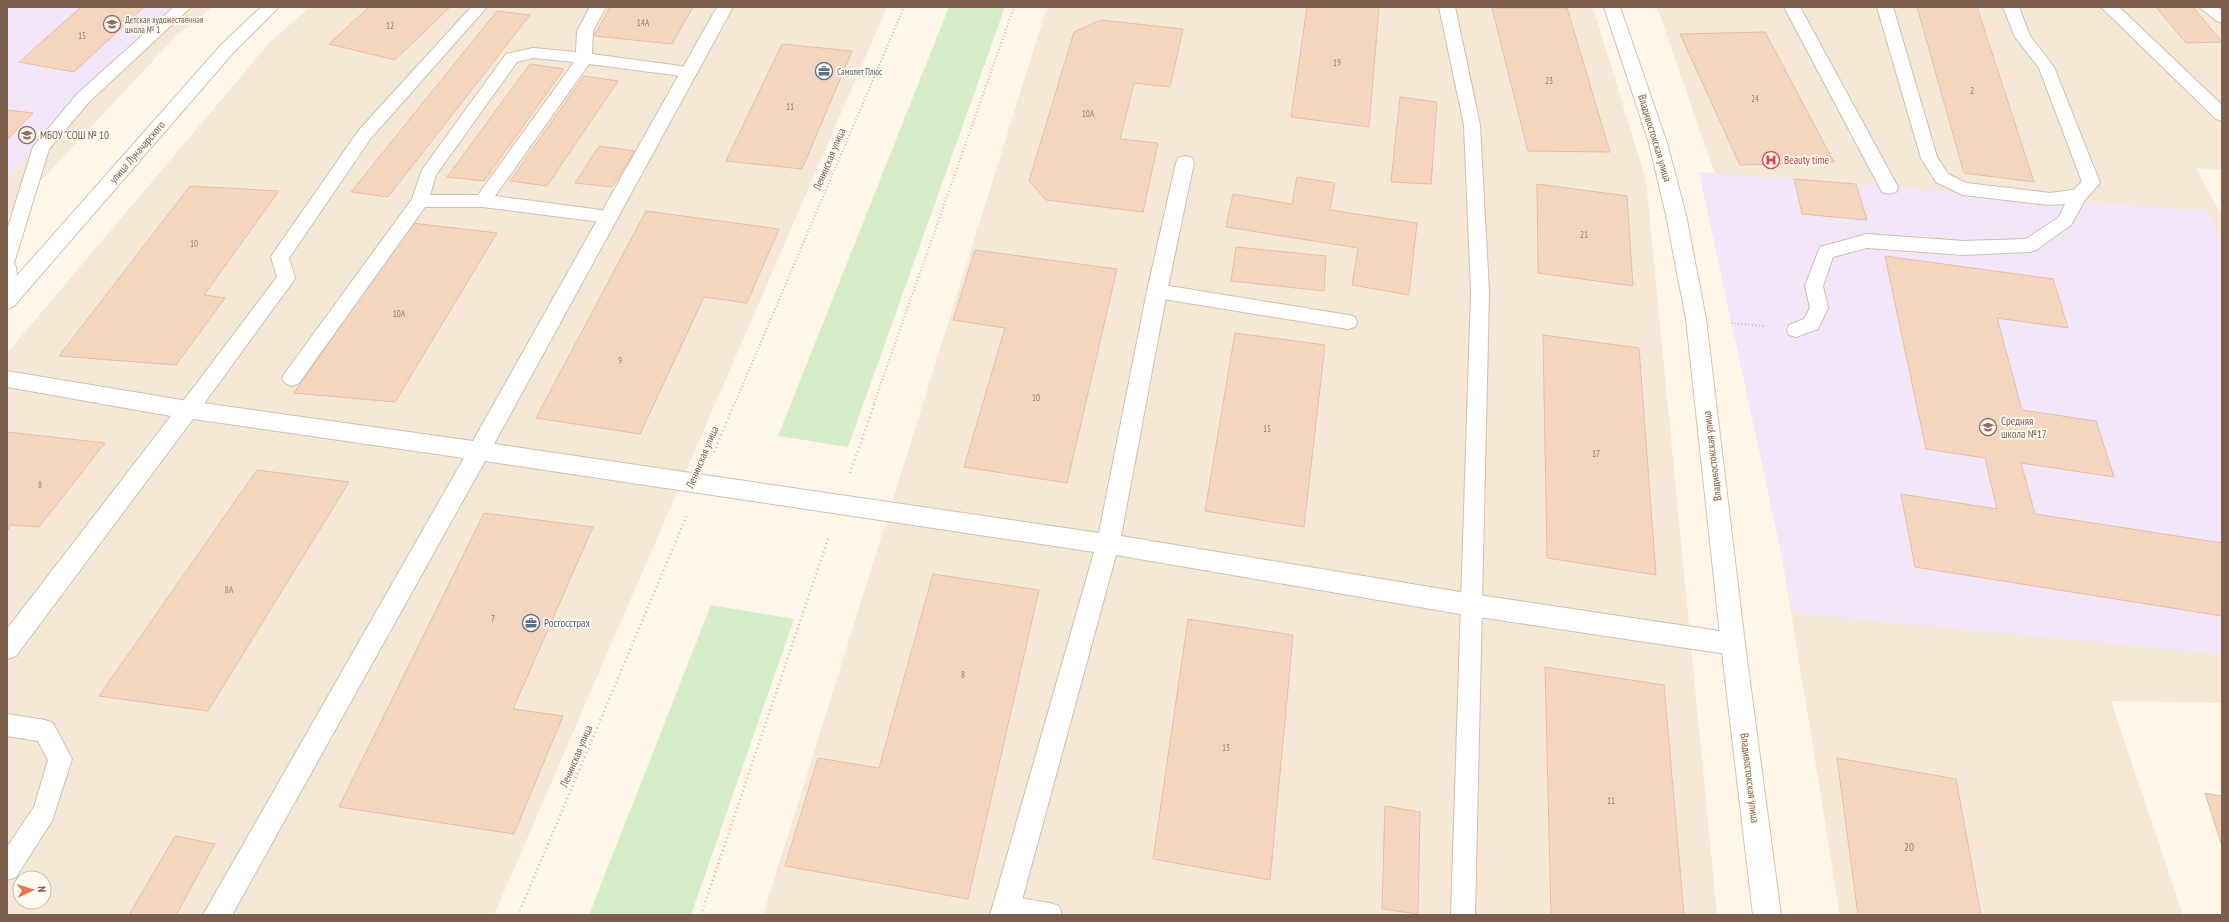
<svg xmlns="http://www.w3.org/2000/svg" width="2229" height="922" viewBox="0 0 2229 922" font-family="'PT Sans Narrow',sans-serif">
<rect width="100%" height="100%" fill="#fdf6e9"/>
<path fill="#f6e8d7" fill-rule="evenodd" d="M7 7H213L177 35 7 217Z
M310 7H887L494 915H7V353L271 41ZM20 878H44V902H20Z
M1047 7H1593L1646 180 1717 915H763Z
M1657 7H2222V170L2196 168 2222 216V703L2111 701 2183 915H1840L1725 203Z"/>
<path fill="#f3e6fa" d="M7 7H193L89 92 7 178Z
M1699 172 2207 211 2222 241V654L1794 613Z"/>
<path fill="#d5edc6" d="M949 7H1005L848 447 778 436Z
M711 605 794 619 691 915H589Z"/>
<path fill="#f4d6c0" stroke="#e8bc9f" d="M81 7H144L74 72 19 62Z
M369 7H450L395 60 329 44Z
M610 7H693L672 44 594 36Z
M1307 7H1379L1369 127 1291 117Z
M1917 7H1977L2034 182 1964 173Z
M2156 7H2193L2222 42 2186 43Z
M1492 8H1567L1610 152 1528 151Z
M497 11 530 15 388 197 351 192Z
M1101 20 1183 29 1170 87 1134 83 1120 139 1158 143 1143 212 1046 200 1029 181 1074 32Z
M1765 32 1834 162 1740 165 1680 34Z
M782 44 852 51 802 169 726 161Z
M530 64 564 69 484 181 447 177Z
M584 76 618 81 547 186 510 181Z
M1400 97 1437 102 1431 184 1391 182Z
M7 110 33 113 7 140Z
M599 146 635 151 612 187 575 183Z
M1297 177 1335 183 1330 210 1417 223 1409 295 1352 285 1358 248 1226 227 1233 194 1292 204Z
M1794 179 1856 184 1867 220 1802 214Z
M1537 184 1627 196 1633 286 1538 273Z
M190 186 279 191 204 295 225 298 176 365 59 356Z
M646 211 779 229 747 303 704 297 640 434 536 418Z
M412 223 497 233 395 402 294 393Z
M1236 247 1326 256 1324 291 1231 281Z
M975 250 1117 269 1067 483 964 467 1005 328 953 320Z
M1885 256 2053 279 2068 328 1997 318 2022 410 2096 421 2114 477 2021 463 2035 514 2222 543V616L1915 567 1901 494 1997 509 1985 458 1926 449Z
M1235 333 1325 345 1304 527 1205 511Z
M1543 335 1639 348 1656 575 1547 558Z
M7 432 105 443 39 527 11 525 7 531Z
M257 470 349 482 208 711 99 696Z
M484 513 593 527 513 709 563 716 514 834 339 807Z
M933 574 1039 590 968 899 785 866 818 758 879 768Z
M1188 619 1293 635 1270 880 1153 859Z
M1545 667 1664 685 1684 915H1551Z
M1837 758 1956 779 1981 915H1858Z
M2205 793 2222 796V846Z
M1385 806 1420 812 1418 914 1382 909Z
M175 836 215 844 176 915H129Z"/>
<g fill="none" stroke-linecap="round" stroke-linejoin="round">
<g stroke="#d1bead" stroke-width="2">
<path id="lane" d="M174 7H191L89 102 49 149 14 263 16 267 19 297 16 302 7 303V230L33 147 77 94Z
M471 7H487L371 138 289 258 295 278 292 283 195 416 188 418 181 416 178 410 181 404 277 277 271 257 274 252 359 130Z
M590 7H606L593 31 592 54 689 67 695 68 697 72 695 76 689 77 589 64 495 196 609 211 615 213 618 217 615 221 609 223 483 207H425L299 383 292 386 285 383 282 378 285 373 412 199 422 170 506 54 533 48 576 52 577 31ZM533 58 574 62 478 195H430L436 175 517 62Z
M1439 7H1455L1480 125 1489 292 1475 915H1451L1471 292 1464 125Z
M1877 7H1893L1937 157 1948 174 1966 183 2050 193 2073 190 2082 182 2039 68 2015 37 2003 7H2019L2030 36 2054 67 2100 183 2085 200 2071 225 2036 250 2030 252 1964 255 1867 248 1833 257 1823 286 1828 308 1818 329 1796 337 1789 335 1787 330 1789 325 1804 319 1810 308 1805 286 1820 247 1867 234 1964 241 2026 239 2059 217 2065 204 2050 205 1963 195 1936 182 1921 158Z
M2199 7H2217L2222 11V23L2217 21Z
M1157 284 1348 315 1355 317 1357 322 1355 327 1348 329 1157 298 1151 296 1148 291 1151 286Z
M7 714 45 720 53 723 72 759 52 821 16 877 7 880V847L34 807 48 760 38 741 7 736Z
M1006 896 1050 903 1059 906 1062 915H996L994 908 997 899Z"/>
</g>
<g stroke="#d1bead" stroke-width="2">
<path id="street" d="M717 7H733L494 444 1099 533 1147 291 1176 163 1178 158 1185 156 1192 158 1194 163 1167 291 1121 536 1472 594 1733 633 1742 636 1745 644 1742 652 1733 655 1472 616 1116 555 1018 915H990L1094 552 485 461 232 915H203L464 458 193 419 16 656 7 659V629L171 416 7 387V371L188 401 473 441Z
M1784 7H1800L1898 187 1896 192 1889 194 1882 192Z
M2101 7H2119L2222 105V121L2216 119Z"/>
</g>
<g stroke="#d7c0ad" stroke-width="2">
<path id="secondary" d="M261 7H279L233 53 14 306 7 309V287L221 45Z
M1604 7H1620L1667 143 1686 215 1706 319 1745 644 1781 915H1753L1721 644 1686 319 1666 215 1649 143Z"/>
</g>
<path stroke="#dab9a2" stroke-width="2" stroke-dasharray="1 2.5" stroke-linecap="butt" d="M1731 323 1764 326
M735 403 904 7
M874 403 1014 7"/>
<path stroke="#dab9a2" stroke-width="2.5" stroke-dasharray="1 3.5" stroke-linecap="butt" d="M714 452 735 402
M850 473 875 402
M518 915 687 515
M701 915 829 536"/>
<use href="#lane" fill="#fff" fill-rule="evenodd"/>
<use href="#street" fill="#fff" fill-rule="evenodd"/>
<use href="#secondary" fill="#fff" fill-rule="evenodd"/>
</g>
<defs>
<g id="school-ring" transform="scale(0.9)"><circle r="9.5" fill="#fffaf1" stroke="#8d6e63" stroke-width="1.5"/><path d="M0-5L7-2L0 1L-7-2ZM-4 1L0 2.5L4 1V4Q0 6-4 4Z" fill="#8d6e63"/></g>
<g id="office-ring" transform="scale(0.9)"><circle r="9.5" fill="#fffaf1" stroke="#5c6f8a" stroke-width="1.5"/><path d="M-6-3h4V-5.5h4V-3h4V5H-6ZM-1-4.5V-3h2v-1.5ZM-6 0V1H6V0Z" fill="#5c6f8a"/></g>
<g id="hospital-ring" transform="scale(0.9)"><circle r="9.5" fill="#fffaf1" stroke="#e0444e" stroke-width="1.5"/><path d="M-5-5h3v3.5h4V-5h3V5h-3V1.5h-4V5h-3Z" fill="#e0444e"/></g>
</defs>
<g fill-rule="evenodd">
<use href="#school-ring" x="112" y="24"/>
<use href="#office-ring" x="824" y="71"/>
<use href="#school-ring" x="27" y="135"/>
<use href="#hospital-ring" x="1771" y="160"/>
<use href="#school-ring" x="1988" y="427"/>
<use href="#office-ring" x="531" y="623"/>
</g>
<g text-anchor="middle" dominant-baseline="central" stroke-width="3.5" stroke-linejoin="round" paint-order="stroke">
<g font-size="9" fill="#785e54" stroke="#fffaf1" text-anchor="start">
<text x="125" y="19">Детская художественная<tspan x="125" dy="10">школа № 1</tspan></text>
</g>
<g font-size="9" fill="#987b68">
<text x="643" y="22">14А</text>
<text x="390" y="25">12</text>
<text x="82" y="35">15</text>
<text x="1337" y="62">19</text>
<text x="1549" y="80">23</text>
<text x="1972" y="90">2</text>
<text x="1755" y="98">24</text>
<text x="790" y="106">11</text>
<text x="1088" y="113">10А</text>
<text x="1584" y="234">21</text>
<text x="194" y="243">10</text>
<text x="399" y="313">10А</text>
<text x="620" y="360">9</text>
<text x="1036" y="397">10</text>
<text x="1267" y="428">15</text>
<text x="1596" y="453">17</text>
<text x="40" y="484">8</text>
<text x="229" y="589">8А</text>
<text x="493" y="618">7</text>
<text x="963" y="674">8</text>
<text x="1226" y="747">13</text>
<text x="1611" y="800">11</text>
</g>
<g font-size="9" fill="#4e5e75" stroke="#fffaf1" text-anchor="start">
<text x="837" y="71">Самолет Плюс</text>
</g>
<g font-size="11" fill="#785e54" stroke="#fffaf1" text-anchor="start">
<text x="40" y="135">МБОУ "СОШ № 10</text>
<text x="2001" y="421">Средняя<tspan x="2001" dy="13">школа №17</tspan></text>
</g>
<g font-size="11" fill="#7a5d4b" stroke="#fffaf1">
<text transform="translate(1655 138) rotate(73)">Владивостокская улица</text>
<text transform="translate(137 152) rotate(-49)">улица Луначарского</text>
<text transform="translate(829 159) rotate(-67)">Ленинская улица</text>
<text transform="translate(1712 456) rotate(-97)">Владивостокская улица</text>
<text transform="translate(702 457) rotate(-67)">Ленинская улица</text>
<text transform="translate(576 756) rotate(-67)">Ленинская улица</text>
<text transform="translate(1750 778) rotate(83)">Владивостокская улица</text>
</g>
<g font-size="11" fill="#be3a42" stroke="#fffaf1" text-anchor="start">
<text x="1784" y="160">Beauty time</text>
</g>
<g font-size="11" fill="#4e5e75" stroke="#fffaf1" text-anchor="start">
<text x="544" y="623">Росгосстрах</text>
</g>
<g font-size="11" fill="#987b68">
<text x="1909" y="847">20</text>
</g>
</g>
<rect width="2229" height="922" fill="none" stroke="#7a5d4b" stroke-width="16"/>
<g transform="translate(32 890) rotate(86)"><circle r="19" fill="#fffaf1" stroke="#cabbaf"/>
<path d="M0-3L7 15L0 10L-7 15Z" fill="#ec724a"/>
<text y="-6" font-size="11" font-weight="bold" text-anchor="middle" fill="#7a5d4b">N</text>
</g>
</svg>
